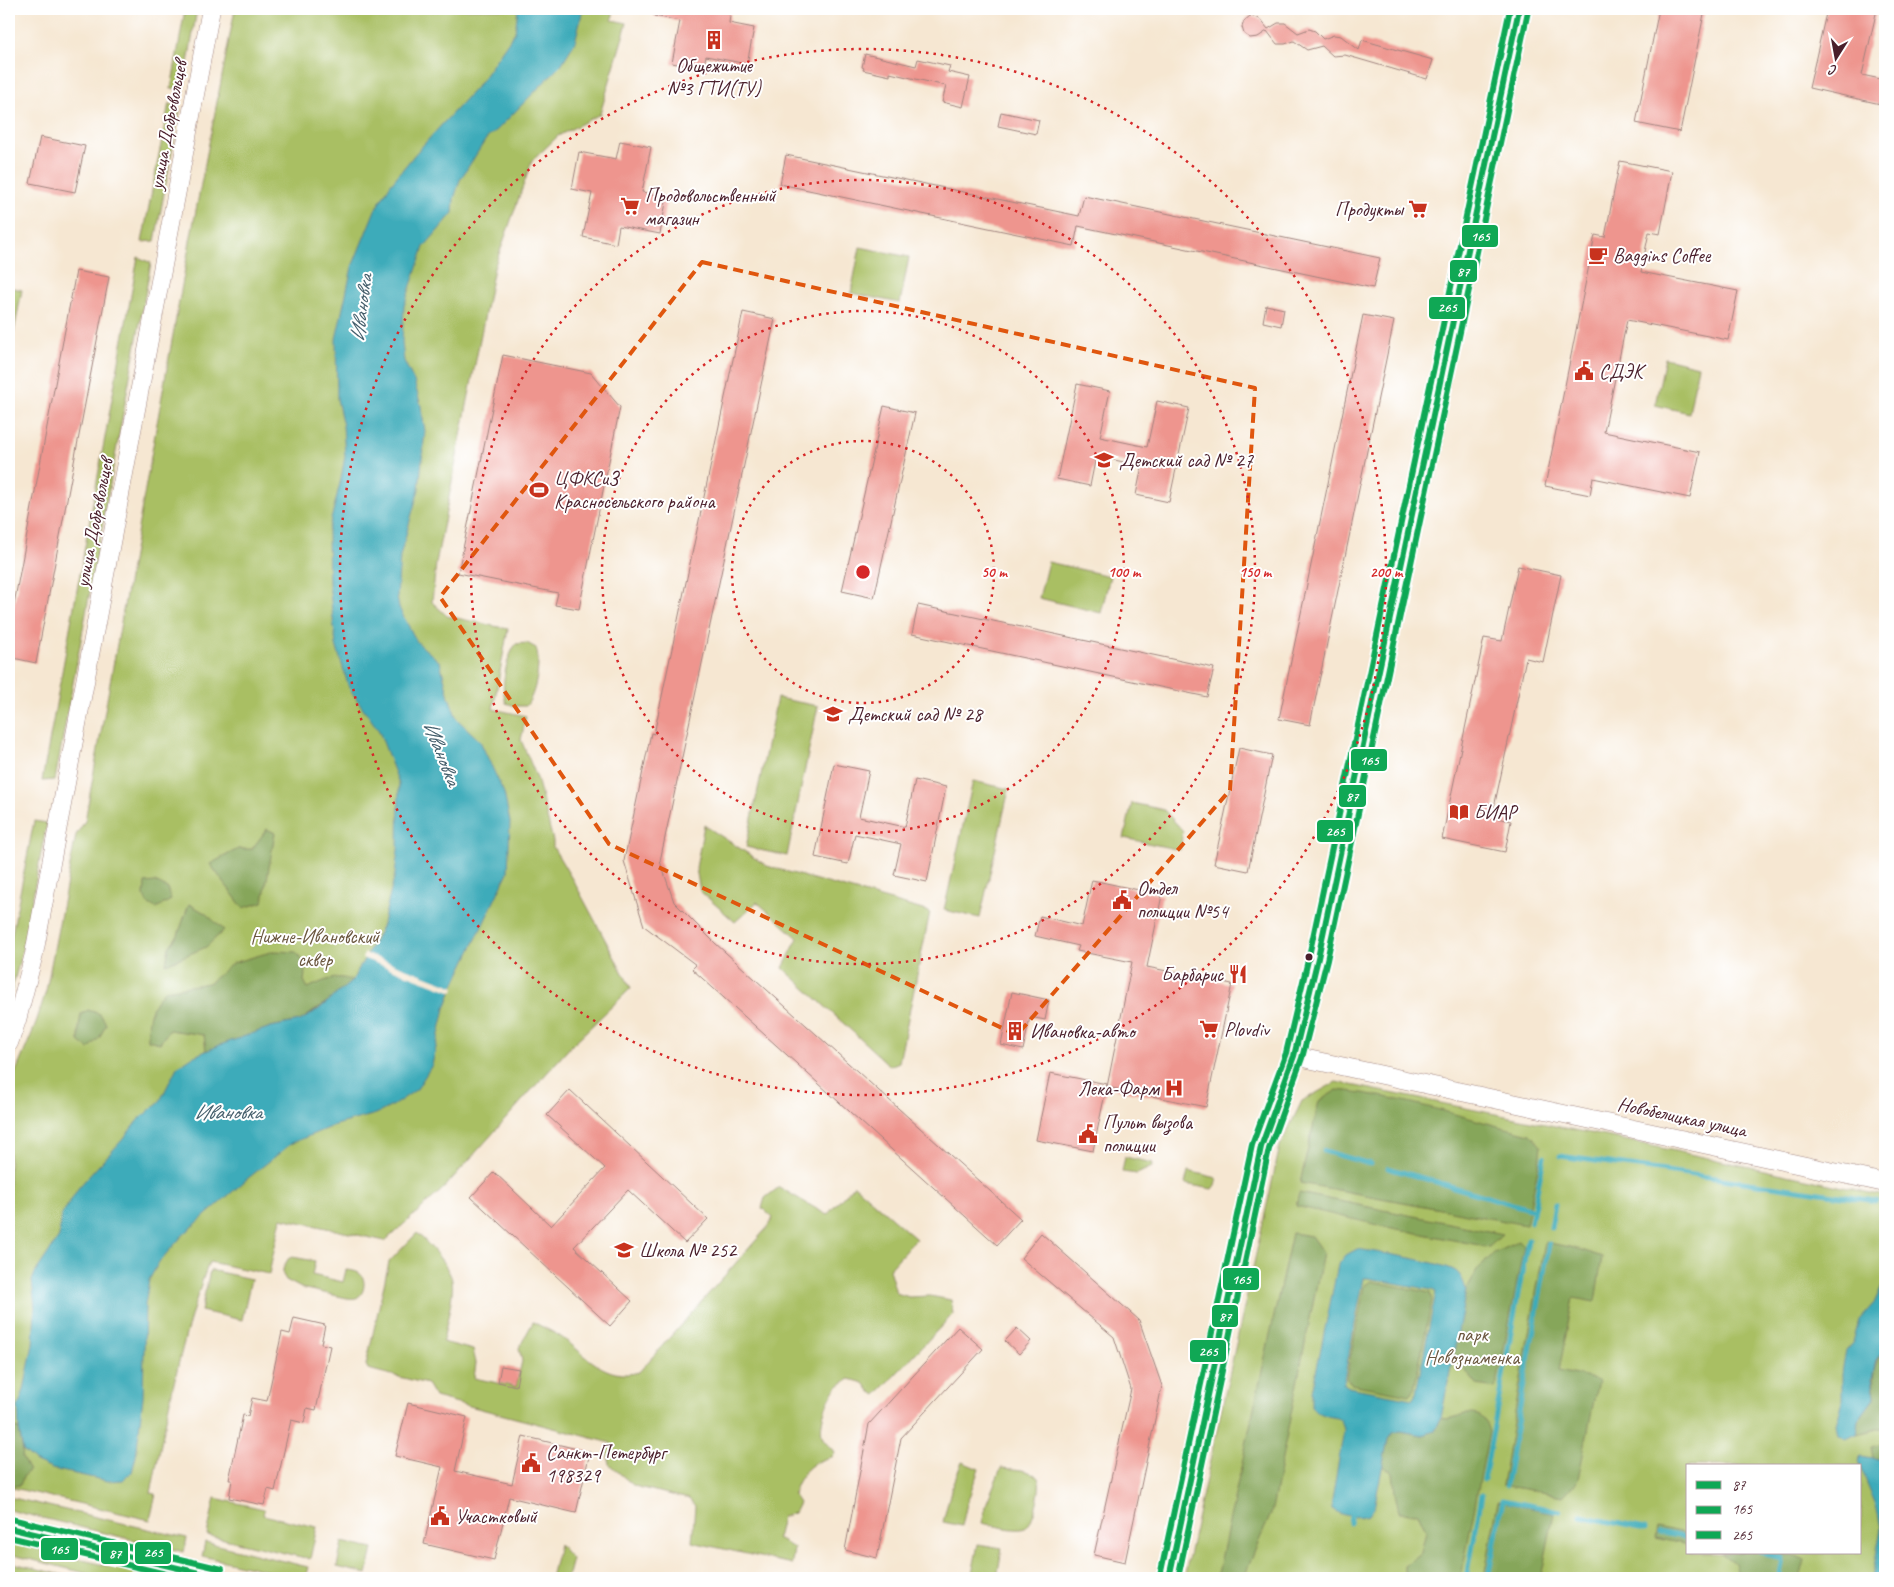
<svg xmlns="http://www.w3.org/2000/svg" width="1894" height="1587" viewBox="0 0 1894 1587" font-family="Caveat,sans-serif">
<rect width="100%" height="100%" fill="#fff"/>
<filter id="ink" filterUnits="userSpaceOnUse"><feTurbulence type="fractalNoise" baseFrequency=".02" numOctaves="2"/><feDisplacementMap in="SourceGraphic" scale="10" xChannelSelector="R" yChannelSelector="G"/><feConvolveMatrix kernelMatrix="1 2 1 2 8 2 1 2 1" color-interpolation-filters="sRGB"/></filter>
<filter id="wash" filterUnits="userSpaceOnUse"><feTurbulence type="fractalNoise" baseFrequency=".0096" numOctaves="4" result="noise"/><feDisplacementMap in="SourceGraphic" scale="20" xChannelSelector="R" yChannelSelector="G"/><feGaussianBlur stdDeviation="1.12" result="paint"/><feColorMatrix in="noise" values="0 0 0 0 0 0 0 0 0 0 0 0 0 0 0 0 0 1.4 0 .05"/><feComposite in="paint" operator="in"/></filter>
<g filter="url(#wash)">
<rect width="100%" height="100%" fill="#f6e7d2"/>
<path fill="#a9bf64" stroke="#7a6f48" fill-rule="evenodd" d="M185 9H197L184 87 171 89Z
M235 9H614L612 20 627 23 600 114 558 136 532 161 494 268 436 563 432 602 447 616 508 629 493 709 526 716 521 740 537 778 553 841V847L578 889 631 988 572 1045 443 1189 385 1241 281 1218 269 1274 209 1262C181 1337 167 1415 151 1493L156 1494 150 1520 9 1487V1088L35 1026 46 991 76 835 85 821 190 241Z
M169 103 180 109 155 241 142 242Z
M860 247 909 257 900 303 851 293Z
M138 257 151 263 55 780 42 781Z
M9 287 22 290 14 332 9 331Z
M1665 358 1698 366 1689 413 1655 405Z
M1048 562 1110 576 1101 613 1039 598Z
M527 643 536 648C541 663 536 694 526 706H515L506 703C500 686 506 658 516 644Z
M777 698 818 706 787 856 746 847Z
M973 781 1009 789 980 918 944 910Z
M1132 803 1164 810 1183 831 1180 850 1124 838Z
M34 821 47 823 22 952 9 1000V949Z
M704 825 767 866 930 912 899 1062 890 1066 783 968 798 938 757 902 735 922 700 891 696 868Z
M1336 1082 1610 1137 1885 1196V1578H1184L1280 1146 1302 1101ZM1688 1466H1860V1553H1688Z
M1125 1157 1153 1163 1152 1167 1137 1174 1122 1172Z
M1188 1171 1217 1178 1215 1185 1212 1189 1185 1184Z
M854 1185 916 1239 889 1269 896 1293 909 1297 930 1296 951 1300 953 1314 876 1395 870 1391 864 1383 850 1379C846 1381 840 1384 837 1388 828 1396 816 1429 824 1440 827 1444 832 1447 835 1452L832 1457C811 1461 799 1474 793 1494L799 1503 794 1513 782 1517 777 1539 794 1548 792 1564 692 1542 695 1506 689 1499 634 1486 609 1464 607 1450 611 1443 435 1397 427 1384 368 1369 366 1365 389 1262 417 1233C428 1243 449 1266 452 1280 455 1293 445 1327 443 1342L473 1350 476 1363 474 1378 516 1387 522 1361 519 1348 533 1322C542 1327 552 1331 561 1337 586 1354 605 1382 639 1372L766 1229 773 1218 762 1208 765 1198 779 1187 827 1215Z
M292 1257 315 1261 312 1275 343 1282 346 1270C350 1270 355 1271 359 1273 367 1278 365 1295 356 1298 353 1299 350 1298 347 1298L301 1288 286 1280 283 1275V1269L288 1259Z
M210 1270 251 1279 242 1320 201 1311Z
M962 1462 979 1469 967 1503 962 1526 943 1522 952 1486Z
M1001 1468C1011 1469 1032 1469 1038 1478 1043 1485 1033 1525 1025 1528 1016 1532 992 1525 982 1523L987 1502Z
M9 1497 187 1538 184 1552 9 1510Z
M215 1498 264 1509 263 1515 317 1527 310 1559 207 1535Z
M9 1542 157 1578H105L9 1554Z
M205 1542 308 1567 305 1578H299L202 1556Z
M342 1542 373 1549 367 1574 337 1567Z
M559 1544 572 1559 567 1578H551Z
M978 1544 1002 1548 997 1578H974L972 1574Z
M9 1562 75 1578H9Z"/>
<path fill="#86a65a" stroke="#686242" d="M267 829 275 833 263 902 243 908 210 864 238 849H252Z
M155 882 167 888 171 900 156 908 147 903 144 896 145 883Z
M189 904 205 913 224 930 206 947 166 964 169 947 178 935Z
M274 951 296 952 306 964 304 981 308 988C321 982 338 973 352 981L334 997 300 1021 271 1027 206 1051 204 1035 169 1030 160 1043 148 1040C148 1016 149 1008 165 990L209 983 233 963Z
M88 1010 100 1014 106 1024 100 1037 89 1049 79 1041V1027L81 1014Z
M1337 1090C1403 1096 1466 1119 1530 1134L1541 1146 1539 1163 1526 1225 1300 1183 1319 1101Z
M1299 1193 1503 1234 1489 1247 1387 1227 1296 1206Z
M1292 1233 1311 1236 1323 1253 1271 1514 1254 1552 1244 1578H1217Z
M1519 1241 1524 1246 1498 1379 1495 1388 1477 1385 1453 1355 1466 1290 1478 1269 1494 1253Z
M1545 1242 1579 1249 1602 1257 1595 1302 1573 1298 1559 1371 1598 1380 1578 1480 1563 1496 1502 1485Z
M1371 1281 1430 1293 1432 1300 1414 1389 1410 1395 1351 1384 1346 1378 1365 1285Z
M1885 1348V1427L1857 1434 1859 1419 1875 1397C1872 1375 1872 1365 1885 1348Z
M9 1401 13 1408 11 1425 14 1428 19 1429 23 1451 22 1458 29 1471 24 1475 20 1485 13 1486 9 1483Z
M1465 1414C1482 1414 1484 1416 1489 1432L1461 1578H1404V1566L1421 1553 1426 1530 1418 1513 1399 1512 1395 1493 1393 1472 1382 1466 1388 1439 1393 1432 1401 1431 1423 1435 1435 1431 1441 1418 1448 1419Z
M1885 1443V1463L1873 1458 1871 1446Z
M1498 1501 1554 1513 1541 1578H1484Z
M1657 1527 1688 1534V1545L1655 1538Z
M1721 1553H1777L1805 1559 1800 1578H1738L1734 1563Z"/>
<path fill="#3cabba" stroke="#436572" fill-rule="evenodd" d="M518 9H583L575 42 561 65 497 130 486 139 460 180 454 199 453 213 424 247 404 306 402 342 404 361 414 381 421 406 425 431 419 489 400 556 397 597 399 608 417 642 440 662 449 697 457 719 480 741 504 793 510 822 508 872 453 987 445 1008 432 1065 417 1089 394 1105 376 1114 335 1125 292 1143 247 1179 183 1235 159 1262 149 1280 145 1305 143 1397 136 1456 132 1472 123 1480 108 1481 52 1469 36 1462 23 1451 19 1429 18 1407 24 1390 33 1344 35 1308 32 1281 35 1273 59 1237 61 1216 79 1187 124 1138 137 1121 160 1101 177 1067 192 1057 220 1045 271 1027 300 1021 319 1009 352 981 382 927 395 874 398 850 399 784 379 731 349 688 336 645 329 583 328 532 341 479 345 456 343 426 337 399 336 339 352 267 375 210 390 185 415 154 479 84 515 32Z
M1357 1249C1375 1252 1445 1262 1457 1272 1462 1277 1464 1283 1466 1290L1441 1418 1435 1431 1423 1435 1401 1431 1393 1433 1388 1439 1374 1508 1369 1515C1356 1519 1343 1516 1332 1509V1500L1344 1430C1340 1413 1334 1420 1322 1414 1318 1413 1315 1409 1312 1406V1392L1338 1265 1346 1255ZM1364 1278H1368L1432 1290 1436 1292 1416 1393 1412 1399 1348 1387 1343 1384Z
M1885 1280V1348L1876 1360 1872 1378 1875 1397 1859 1419 1857 1434 1845 1439 1838 1434 1836 1424 1842 1405V1372L1846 1350 1853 1342 1859 1320 1875 1302Z
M1861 1456 1873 1458 1885 1463V1578H1872L1881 1528 1876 1505 1858 1461Z"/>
<path fill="#f6e7d2" d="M365 953 455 987 453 992 362 958Z"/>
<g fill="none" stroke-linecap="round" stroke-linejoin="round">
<path stroke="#3cabba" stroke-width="5" d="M1324 1151 1370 1164
M1560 1156 1876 1201
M1388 1168 1533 1210
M1531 1223 1544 1157
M1551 1228 1555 1204
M1484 1480 1528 1240
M1506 1485 1549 1244
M1581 1516 1645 1529
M1350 1523 1351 1516
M1659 1532 1688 1538
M1760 1553 1783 1558 1779 1578
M1467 1578 1482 1495
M1488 1578 1503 1500 1560 1511"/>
</g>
<g id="blocks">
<path fill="#ee958e" d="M654 9H731L729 23 754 28 747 64 706 56 703 69 672 63 680 21 654 16Z
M1659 9H1705L1680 132 1636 123Z
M1827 9H1877L1862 75 1885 80V105L1809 88Z
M1250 16 1260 19 1268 29 1278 23H1285L1298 33 1309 29 1315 31 1323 39 1334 35 1341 36 1359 50 1362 40 1433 60 1427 79 1345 55 1333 56 1322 46 1307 50 1294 41 1285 44H1277L1267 31 1258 37 1250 38 1244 34 1242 27 1244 21Z
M865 54 916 66 918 59 950 66 948 72 970 77 963 107 942 102 946 86 890 73V76L863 70 864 68 862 67Z
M1001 112 1039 120 1036 134 998 126Z
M40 137 85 146 75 192 30 183Z
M620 141 651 147 642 192 667 197 660 234 619 226 616 244 583 237 592 193 572 189 579 152 616 159Z
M786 155 1079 216 1084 196 1380 258 1373 288 1078 226 1074 246 780 184Z
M1620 161 1672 171 1660 234 1649 232 1641 272 1738 291 1728 340 1627 320 1604 432 1700 452 1690 498 1593 478 1590 495 1545 486 1595 235 1605 237Z
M76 271 109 277 36 663 9 657V631Z
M1266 305 1284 309 1281 326 1263 322Z
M743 312 775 319 660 861 674 902 715 943 1021 1219 997 1245 692 969 696 965 644 926 624 861 651 733 654 734Z
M1363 315 1394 321 1310 725 1279 719Z
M503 355 591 373 620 407 579 609 555 605 558 593 458 573Z
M1077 384 1110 391 1100 437 1147 447 1157 401 1189 408 1169 502 1136 495 1142 466 1096 456 1090 486 1057 479Z
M884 406 915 413 874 598 842 591Z
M1518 566 1561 575 1543 662 1526 658 1492 817 1511 821 1505 852 1442 839 1484 638 1502 641Z
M918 605 1214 668 1207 697 912 634Z
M1239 748 1272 755 1248 871 1214 864Z
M834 764 869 771 859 817 905 827 915 780 946 787 927 882 894 875 901 844 855 834 848 864 815 857Z
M1092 880 1162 895 1147 967 1232 984 1206 1107 1107 1087 1132 962 1077 951 1079 946 1035 936 1040 916 1082 926Z
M1012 992 1049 1000 1045 1020 1030 1017 1023 1050 1001 1045Z
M1050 1073 1107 1084 1093 1151 1036 1140Z
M570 1090 708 1219 685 1243 628 1190 574 1247 632 1301 610 1326 471 1197 494 1172 551 1226 605 1168 547 1115Z
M1041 1233 1139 1320 1162 1386 1125 1562 1094 1555 1131 1389 1114 1337 1021 1258Z
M294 1318 325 1325 321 1344 330 1346 316 1410 307 1408 304 1423 291 1420 275 1491 268 1489 264 1505 229 1498 232 1480H229L243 1415 248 1416 252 1398 267 1401 282 1332 290 1334Z
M958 1327 983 1349 901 1438 877 1558 845 1550 869 1424Z
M1017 1328 1031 1341 1019 1354 1005 1341Z
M501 1366 519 1369 516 1386 498 1382Z
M408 1403 467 1417 455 1471 512 1484 523 1436 590 1452 576 1513 509 1497 494 1560 424 1544 442 1467 395 1456Z"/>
</g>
</g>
<g filter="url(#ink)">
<use href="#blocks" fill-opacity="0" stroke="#a0837e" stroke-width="1"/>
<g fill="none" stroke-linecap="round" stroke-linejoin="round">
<g stroke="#a0837e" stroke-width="19">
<path id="street" d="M9 1043 17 1020 34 954 211 9
M1294 1056 1885 1183
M9 1528 220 1578
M1169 1578 1261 1147 1294 1056 1318 958 1519 9"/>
</g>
<use href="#street" stroke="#fff" stroke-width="18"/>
<g stroke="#fff" stroke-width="10">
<path id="bus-1" d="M9 1528 220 1578
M1169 1578 1261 1147 1294 1056 1318 958 1519 9"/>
</g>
<g stroke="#fff" stroke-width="10">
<path id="bus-2" d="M9 1537 183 1578
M1178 1578 1269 1149 1302 1058 1327 960 1528 11"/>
</g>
<g stroke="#fff" stroke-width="10">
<path id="bus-3" d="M11 1519 222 1569
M1160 1576 1252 1145 1286 1053 1309 956 1510 9"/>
</g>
<use href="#bus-1" stroke="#10a855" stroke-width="6"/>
<use href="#bus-2" stroke="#10a855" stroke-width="6"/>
<use href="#bus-3" stroke="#10a855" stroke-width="6"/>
</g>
</g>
<path fill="none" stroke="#e0560e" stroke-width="4" stroke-dasharray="10 6" stroke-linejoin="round" d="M702 262 1255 388 1230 790 1017 1035 609 844 440 597Z"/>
<g fill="none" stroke="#d62828" stroke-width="2.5" stroke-dasharray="2.5 5">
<circle cx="863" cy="572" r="131"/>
<circle cx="863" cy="572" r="261"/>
<circle cx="863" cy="572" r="392"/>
<circle cx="863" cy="572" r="523"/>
</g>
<defs>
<g id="building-bare" transform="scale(1.5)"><path d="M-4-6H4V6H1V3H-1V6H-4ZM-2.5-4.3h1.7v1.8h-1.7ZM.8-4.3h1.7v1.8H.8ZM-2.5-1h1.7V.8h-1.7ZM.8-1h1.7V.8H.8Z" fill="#c8321e" stroke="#fff" stroke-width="2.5" paint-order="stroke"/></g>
<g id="supermarket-bare" transform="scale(1.5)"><path d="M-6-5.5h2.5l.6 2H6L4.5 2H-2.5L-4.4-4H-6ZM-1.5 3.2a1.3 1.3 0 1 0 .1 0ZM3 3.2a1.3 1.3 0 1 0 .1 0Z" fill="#c8321e" stroke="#fff" stroke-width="2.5" paint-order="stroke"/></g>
<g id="cafe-bare" transform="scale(1.5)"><path d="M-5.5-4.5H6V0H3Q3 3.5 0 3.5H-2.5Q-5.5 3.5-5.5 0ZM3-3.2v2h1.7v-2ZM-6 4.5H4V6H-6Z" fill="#c8321e" stroke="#fff" stroke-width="2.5" paint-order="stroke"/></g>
<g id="civic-bare" transform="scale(1.5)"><path d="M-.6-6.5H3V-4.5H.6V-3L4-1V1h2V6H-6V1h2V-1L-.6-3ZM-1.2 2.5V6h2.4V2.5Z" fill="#c8321e" stroke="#fff" stroke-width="2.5" paint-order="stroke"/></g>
<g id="school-bare" transform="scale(1.5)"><path d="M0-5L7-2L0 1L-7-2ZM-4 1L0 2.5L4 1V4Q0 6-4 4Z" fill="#c8321e" stroke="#fff" stroke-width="2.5" paint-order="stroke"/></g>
<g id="stadium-bare" transform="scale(1.5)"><path d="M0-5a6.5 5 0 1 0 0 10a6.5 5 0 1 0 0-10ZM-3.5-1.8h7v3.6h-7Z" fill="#c8321e" stroke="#fff" stroke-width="2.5" paint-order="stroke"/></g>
<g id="library-bare" transform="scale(1.5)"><path d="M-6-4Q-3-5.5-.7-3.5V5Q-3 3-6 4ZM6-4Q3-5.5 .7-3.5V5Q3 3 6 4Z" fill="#c8321e" stroke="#fff" stroke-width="2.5" paint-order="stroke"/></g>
<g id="restaurant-bare" transform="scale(1.5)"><path d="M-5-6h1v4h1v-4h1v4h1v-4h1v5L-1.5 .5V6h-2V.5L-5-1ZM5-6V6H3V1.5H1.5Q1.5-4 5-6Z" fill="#c8321e" stroke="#fff" stroke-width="2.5" paint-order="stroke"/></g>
<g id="hospital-bare" transform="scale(1.5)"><path d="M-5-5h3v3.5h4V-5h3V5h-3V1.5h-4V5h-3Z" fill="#c8321e" stroke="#fff" stroke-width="2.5" paint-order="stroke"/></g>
</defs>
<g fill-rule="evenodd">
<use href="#building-bare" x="714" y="40"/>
<use href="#supermarket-bare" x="630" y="206"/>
<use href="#supermarket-bare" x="1418" y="209"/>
<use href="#cafe-bare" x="1598" y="255"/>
<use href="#civic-bare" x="1584" y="371"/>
<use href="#school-bare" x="1104" y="460"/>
<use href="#stadium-bare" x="539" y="490"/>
<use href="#school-bare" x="833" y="714"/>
<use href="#library-bare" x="1459" y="812"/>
<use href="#civic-bare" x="1122" y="900"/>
<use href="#restaurant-bare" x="1238" y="974"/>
<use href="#supermarket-bare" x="1209" y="1029"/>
<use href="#building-bare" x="1015" y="1031"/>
<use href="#hospital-bare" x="1174" y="1088"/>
<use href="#civic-bare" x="1088" y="1134"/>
<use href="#school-bare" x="624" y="1250"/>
<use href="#civic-bare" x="531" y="1463"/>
<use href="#civic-bare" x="440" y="1516"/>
</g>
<circle fill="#4a1f2b" stroke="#fff" stroke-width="2" cx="1309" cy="957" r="4.5"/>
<g text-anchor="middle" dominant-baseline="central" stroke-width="4" stroke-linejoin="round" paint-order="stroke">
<g font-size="20" fill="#4a1f2b" stroke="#fff" text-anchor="start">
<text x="714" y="65" text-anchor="middle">Общежитие<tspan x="714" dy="23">№3 ГТИ(ТУ)</tspan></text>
<text x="645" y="195">Продовольственный<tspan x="645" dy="23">магазин</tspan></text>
<text x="1403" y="209" text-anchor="end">Продукты</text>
<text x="1613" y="255">Baggins Coffee</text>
<text x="1599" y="371">СДЭК</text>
<text x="1119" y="460">Детский сад № 27</text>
<text x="554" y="478">ЦФКСиЗ<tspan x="554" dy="23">Красносельского района</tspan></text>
<text x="848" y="714">Детский сад № 28</text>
<text x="1474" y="812">БИАР</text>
<text x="1137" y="888">Отдел<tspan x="1137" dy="23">полиции №54</tspan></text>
<text x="1223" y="974" text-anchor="end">Барбарис</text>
<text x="1224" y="1029">Plovdiv</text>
<text x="1030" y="1031">Ивановка-авто</text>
<text x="1159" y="1088" text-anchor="end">Лека-Фарм</text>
<text x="1103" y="1122">Пульт вызова<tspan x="1103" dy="23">полиции</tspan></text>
<text x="639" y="1250">Школа № 252</text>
<text x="546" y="1452">Санкт-Петербург<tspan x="546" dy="23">198329</tspan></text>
<text x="455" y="1516">Участковый</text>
</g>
<g font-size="20" fill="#4a1f2b" stroke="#fff">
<text transform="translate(168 125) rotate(-79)">улица Добровольцев</text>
<text transform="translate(94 523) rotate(-79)">улица Добровольцев</text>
<text transform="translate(1682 1117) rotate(12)">Новобелицкая улица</text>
</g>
<g font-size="20" fill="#6b573f" stroke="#fff">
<text x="315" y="936">Нижне-Ивановский<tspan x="315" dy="23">сквер</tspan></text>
<text x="1472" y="1334">парк<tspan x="1472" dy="23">Новознаменка</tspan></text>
</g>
<g font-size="21" font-style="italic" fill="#445e6b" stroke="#fff">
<text transform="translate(361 308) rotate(-83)">Ивановка</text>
<text transform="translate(442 753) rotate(68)">Ивановка</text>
<text x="228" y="1112">Ивановка</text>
</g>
</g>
<circle cx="863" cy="572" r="8" fill="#d62828" stroke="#fff" stroke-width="2.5"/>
<g font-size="15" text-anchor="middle" font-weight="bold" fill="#d62828" stroke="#fff" stroke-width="4" stroke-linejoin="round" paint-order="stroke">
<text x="994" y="577">50 m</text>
<text x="1124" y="577">100 m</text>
<text x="1255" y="577">150 m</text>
<text x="1386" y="577">200 m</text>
</g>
<g stroke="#fff" stroke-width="2">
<rect x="1461" y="224" width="38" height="24" rx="5" fill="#10a855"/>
<rect x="1449" y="259" width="29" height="24" rx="5" fill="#10a855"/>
<rect x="1428" y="296" width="38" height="24" rx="5" fill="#10a855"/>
<rect x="1350" y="748" width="38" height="24" rx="5" fill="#10a855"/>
<rect x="1338" y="784" width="29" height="24" rx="5" fill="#10a855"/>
<rect x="1316" y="819" width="38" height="24" rx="5" fill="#10a855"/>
<rect x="1222" y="1267" width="38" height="24" rx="5" fill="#10a855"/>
<rect x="1211" y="1304" width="28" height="24" rx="5" fill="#10a855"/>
<rect x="1189" y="1339" width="38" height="24" rx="5" fill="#10a855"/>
<rect x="40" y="1537" width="39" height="24" rx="5" fill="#10a855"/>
<rect x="134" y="1541" width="38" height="24" rx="5" fill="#10a855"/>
<rect x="100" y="1541" width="29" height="24" rx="5" fill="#10a855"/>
</g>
<g font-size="14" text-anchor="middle" font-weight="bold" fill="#fff">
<text x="1480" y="241">165</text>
<text x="1463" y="276">87</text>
<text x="1447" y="312">265</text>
<text x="1369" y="765">165</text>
<text x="1352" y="801">87</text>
<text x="1335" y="836">265</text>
<text x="1241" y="1284">165</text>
<text x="1225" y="1321">87</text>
<text x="1208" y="1356">265</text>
<text x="59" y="1554">165</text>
<text x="153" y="1557">265</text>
<text x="115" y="1558">87</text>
</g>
<rect width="1894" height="1587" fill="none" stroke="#fff" stroke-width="30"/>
<rect x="1686" y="1464" width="175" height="90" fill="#ffffff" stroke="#b7a5aa"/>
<rect x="1696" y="1481" width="25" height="8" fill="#10a855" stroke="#b7a5aa"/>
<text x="1732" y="1490" font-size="15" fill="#4a1f2b">87</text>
<rect x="1696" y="1506" width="25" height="8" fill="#10a855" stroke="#b7a5aa"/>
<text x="1732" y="1514" font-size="15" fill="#4a1f2b">165</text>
<rect x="1696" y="1531" width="25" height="8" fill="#10a855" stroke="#b7a5aa"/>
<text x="1732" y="1540" font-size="15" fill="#4a1f2b">265</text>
<g transform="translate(1836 58) rotate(191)" stroke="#ffffff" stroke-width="4" paint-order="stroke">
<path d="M0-4L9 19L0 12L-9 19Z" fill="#4a1f2b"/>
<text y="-8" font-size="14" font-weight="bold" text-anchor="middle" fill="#4a1f2b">С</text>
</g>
</svg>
